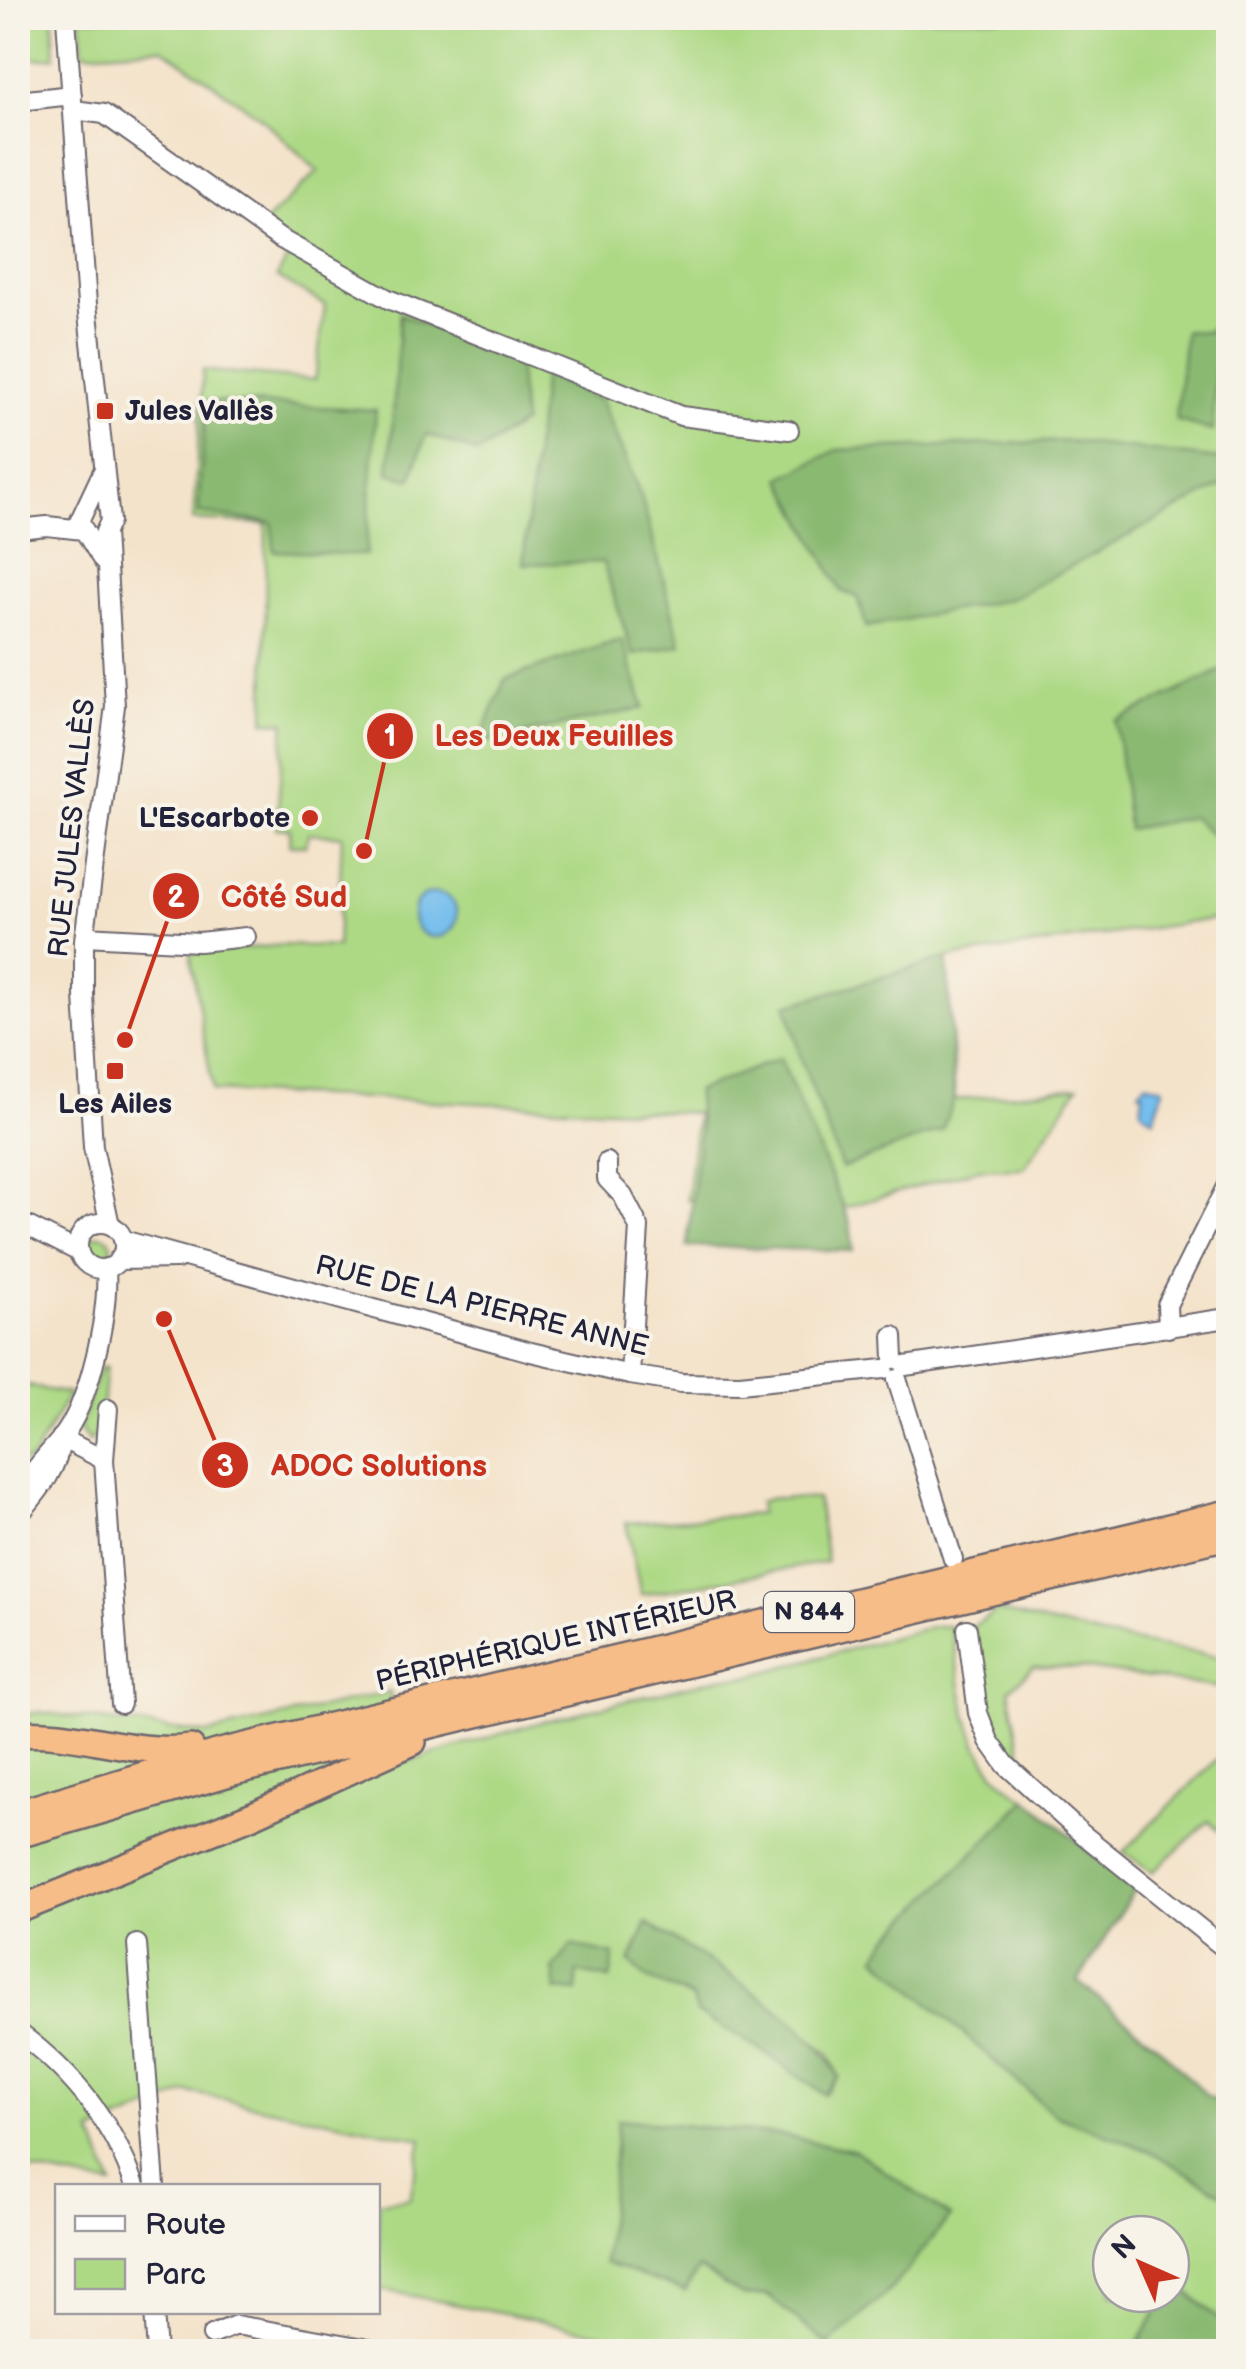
<svg xmlns="http://www.w3.org/2000/svg" width="1246" height="2369" viewBox="0 0 1246 2369" font-family="'Balsamiq Sans',sans-serif">
<rect width="100%" height="100%" fill="#f7f3e8"/>
<filter id="ink" filterUnits="userSpaceOnUse"><feTurbulence type="fractalNoise" baseFrequency=".01" numOctaves="2"/><feDisplacementMap in="SourceGraphic" scale="20" xChannelSelector="R" yChannelSelector="G"/><feConvolveMatrix kernelMatrix="1 2 1 2 8 2 1 2 1" color-interpolation-filters="sRGB"/></filter>
<filter id="wash" filterUnits="userSpaceOnUse"><feTurbulence type="fractalNoise" baseFrequency=".0048" numOctaves="4" result="noise"/><feDisplacementMap in="SourceGraphic" scale="40" xChannelSelector="R" yChannelSelector="G"/><feGaussianBlur stdDeviation="2.25" result="paint"/><feColorMatrix in="noise" values="0 0 0 0 0 0 0 0 0 0 0 0 0 0 0 0 0 1.4 0 .05"/><feComposite in="paint" operator="in"/></filter>
<g filter="url(#wash)">
<rect width="100%" height="100%" fill="#f4e3cb"/>
<path fill="#add985" stroke="#687e60" stroke-width="2.5" fill-rule="evenodd" d="M18 18H53L55 57 18 60Z
M80 18H1228V917L947 958 955 1100 1078 1087 1024 1168 978 1169 847 1207 687 1200 697 1113 213 1091 190 953 284 945 337 947 342 836 308 833 306 845H289L290 829 276 828 285 722 265 721 266 524 193 520 203 370 315 380 325 305 277 277 289 255 256 231 318 171 259 116 162 48 84 53Z
M88 1247a12 12 0 1 1 24 0a12 12 0 1 1-24 0Z
M106 1367 100 1430 89 1442 79 1428 100 1368Z
M18 1384 69 1394 32 1459 18 1465Z
M772 1498 817 1499 827 1562 641 1595 626 1523 760 1514 759 1502Z
M997 1611 1102 1636 1228 1658V1689L1081 1668 1033 1667 1009 1690 1022 1755 1037 1781 1002 1747 984 1701 972 1627Z
M934 1626H950C963 1687 963 1766 1027 1799L876 1956 1055 2115 1150 2151 1228 2197V2327L1180 2285 1171 2291V2234H1111V2294H1168L1133 2351H688L378 2289V2202L410 2198 422 2139 188 2092 92 2133 113 2186 18 2168V1716L39 1712 206 1734 390 1692 396 1765 541 1722 723 1677H747ZM646 1924 723 1971 829 2054 839 2077 824 2094 757 2047 698 2013 693 1999 646 1977ZM613 1955 610 1979 577 1971ZM618 2119 780 2135 856 2151 950 2218 873 2304 828 2345 767 2295 743 2296 698 2268Z
M1228 1748V1836L1226 1838 1209 1821 1153 1872 1123 1852Z"/>
<path fill="#8ab972" stroke="#566e56" stroke-width="2.5" d="M1228 311V340L1217 341 1213 431 1176 420 1185 331 1207 332Z
M400 314 518 362 523 423 478 453 426 434 411 479 389 473Z
M543 373 601 401 641 496 681 645 633 655 603 562 523 564Z
M206 401 376 410 366 555 274 551 272 523 198 513Z
M1070 441 1228 460V482L1010 599 866 627 858 597 841 591 781 478 837 450Z
M622 639 644 708 479 743 505 679Z
M1228 667V829L1212 835 1193 817 1128 829 1116 721Z
M947 958 954 1101 942 1130 842 1168 800 1056 787 1005Z
M780 1058 850 1223 853 1251 687 1246 700 1130 696 1091Z
M1027 1799 1135 1889 1078 1982 1158 2046 1207 2096 1228 2107V2197L1150 2151 1055 2115 876 1956 890 1936Z
M647 1923C699 1956 816 2023 839 2077L824 2094 757 2047 697 2013 693 1998 646 1977 630 1962Z
M572 1945 614 1955 610 1979 577 1972V1992L556 1990 553 1969Z
M618 2119 780 2135 856 2151 950 2217 892 2288 828 2345 767 2295 743 2296 699 2268 685 2291 604 2263Z
M1179 2285 1228 2327V2351H1133L1168 2294Z"/>
<path fill="#74beed" stroke="#4b7094" stroke-width="2.5" d="M413 915a22 22 0 1 1 44 0a22 22 0 1 1-44 0Z
M1146 1083 1164 1088 1154 1119 1141 1110 1143 1093 1139 1091Z"/>
</g>
<g filter="url(#ink)">
<g fill="none" stroke-linecap="round" stroke-linejoin="round">
<g stroke="#6c666d" stroke-width="22">
<path id="minor" d="M66 18 87 304 110 521 105 532 115 706 84 940V996L93 1147 110 1225
M18 101 72 95
M74 110 104 114 279 238 388 299 681 416 789 430
M103 471 79 522 103 561
M18 529 47 526 83 530
M85 936 199 942 246 937
M607 1162V1179L623 1196 639 1227 630 1375
M18 1221 79 1252
M78 1246a23 23 0 1 1 46 0a23 23 0 1 1-46 0Z
M123 1240 531 1352 630 1375 681 1383 740 1384 884 1369
M118 1260 177 1259
M1168 1328 1167 1305 1228 1183
M893 1336 894 1359
M905 1366 1228 1318
M897 1379 953 1559
M108 1409 104 1460 121 1704
M61 1438 104 1460
M18 1493C31 1473 45 1457 61 1439 90 1403 109 1313 106 1268
M18 1516C37 1493 59 1469 61 1438
M967 1629 978 1713 989 1741 1006 1765 1080 1832 1228 1951
M137 1944 155 2186
M18 2032C72 2072 113 2122 135 2186
M154 2312 157 2352
M212 2335 236 2325 385 2352"/>
</g>
<g stroke="#6c666d" stroke-width="30">
<path id="highway" d="M18 1734C76 1729 131 1756 191 1748
M18 1813 220 1752 1228 1513
M18 1835 233 1772 1228 1536
M18 1910 253 1815 413 1742"/>
</g>
<use href="#minor" stroke="#fff" stroke-width="18"/>
<use href="#highway" stroke="#f7bd88" stroke-width="25"/>
</g>
</g>
<g fill="#c8321e" stroke="#f7f3e8" stroke-width="4">
<rect x="95" y="401" width="20" height="20" rx="5"/>
<circle cx="310" cy="818" r="10"/>
<rect x="105" y="1061" width="20" height="20" rx="5"/>
</g>
<g text-anchor="middle" dominant-baseline="central" stroke-width="8" stroke-linejoin="round" paint-order="stroke">
<rect fill="#f7f3e8" stroke="#62616f" stroke-width="2.5" x="764" y="1592" width="90" height="40" rx="8"/>
<g font-size="25" font-weight="bold" fill="#22223b">
<text x="809" y="1612">N 844</text>
</g>
<g font-size="28" font-weight="bold" fill="#22223b" stroke="#f7f3e8" text-anchor="start">
<text x="125" y="411">Jules Vallès</text>
<text x="290" y="818" text-anchor="end">L'Escarbote</text>
<text x="115" y="1104" text-anchor="middle">Les Ailes</text>
</g>
<g font-size="28" fill="#22223b" stroke="#f7f3e8">
<text transform="translate(72 828) rotate(-84)">RUE JULES VALLÈS</text>
<text transform="translate(482 1306) rotate(14)">RUE DE LA PIERRE ANNE</text>
<text transform="translate(556 1641) rotate(-13)">PÉRIPHÉRIQUE INTÉRIEUR</text>
</g>
</g>
<path fill="none" stroke="#c8321e" stroke-width="4" d="M364 851L390 736M125 1040L176 896M164 1319L225 1465"/>
<g fill="#c8321e" stroke="#f7f3e8" stroke-width="4">
<circle cx="364" cy="851" r="10"/>
<circle cx="125" cy="1040" r="10"/>
<circle cx="164" cy="1319" r="10"/>
<circle cx="390" cy="736" r="25"/>
<circle cx="176" cy="896" r="25"/>
<circle cx="225" cy="1465" r="25"/>
</g>
<g font-size="30" text-anchor="middle" font-weight="bold" fill="#fff">
<text x="390" y="746">1</text>
<text x="176" y="907">2</text>
<text x="225" y="1476">3</text>
</g>
<g font-size="30" text-anchor="middle" font-weight="bold" fill="#c8321e" stroke="#f7f3e8" stroke-width="8" stroke-linejoin="round" paint-order="stroke">
<text x="554" y="746">Les Deux Feuilles</text>
<text x="284" y="907">Côté Sud</text>
<text x="379" y="1476">ADOC Solutions</text>
</g>
<rect width="1246" height="2369" fill="none" stroke="#f7f3e8" stroke-width="60"/>
<rect x="55" y="2184" width="325" height="130" fill="#f7f3e8" stroke="#a29fa3" stroke-width="2.5"/>
<rect x="75" y="2216" width="50" height="15" fill="#ffffff" stroke="#a29fa3" stroke-width="2.5"/>
<text x="145" y="2234" font-size="30" fill="#22223b">Route</text>
<rect x="75" y="2259" width="50" height="30" fill="#add985" stroke="#a29fa3" stroke-width="2.5"/>
<text x="145" y="2284" font-size="30" fill="#22223b">Parc</text>
<g transform="translate(1141 2264) rotate(315)"><circle r="48" fill="#f7f3e8" stroke="#a29fa3" stroke-width="2.5"/>
<path d="M0-8L18 38L0 25L-18 38Z" fill="#c8321e"/>
<text y="-15" font-size="28" font-weight="bold" text-anchor="middle" fill="#22223b">N</text>
</g>
</svg>
